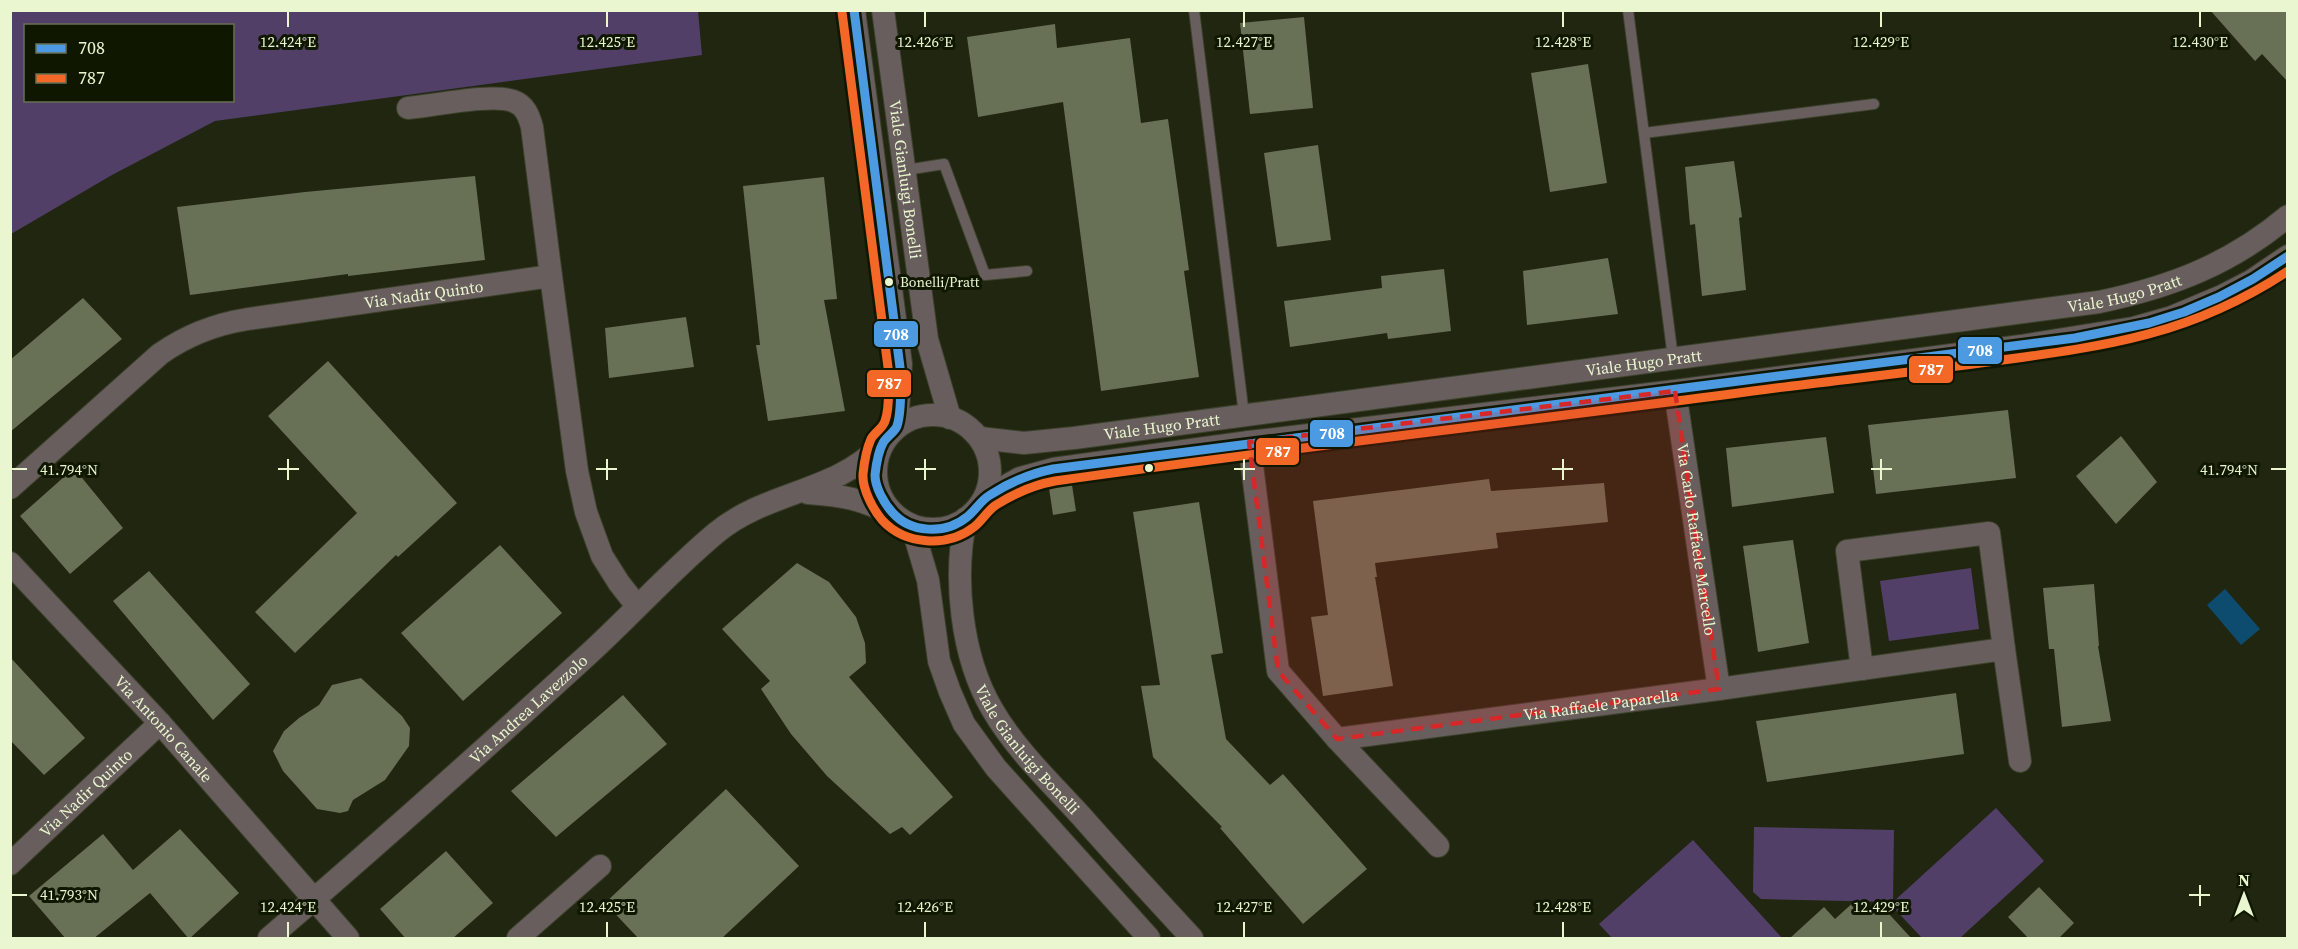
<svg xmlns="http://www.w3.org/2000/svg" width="2298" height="949" viewBox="0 0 2298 949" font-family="'Source Serif 4',serif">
<rect width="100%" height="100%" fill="#212610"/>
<path fill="#513f67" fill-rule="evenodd" d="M11 10 698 11 702 55 215 121 112 175 11 234ZM26 26H232V100H26Z
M1971 568 1979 629 1889 641 1880 581Z
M1996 808 2044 861 1960 938H1922L1890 904 1892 902 1761 899 1753 892 1754 827 1894 830 1893 902Z
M1693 840 1782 938H1612L1599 924Z"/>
<path fill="#0e4c6f" d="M2225 589 2260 629 2241 645 2207 605Z"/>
<path fill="#687055" d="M2210 10H2288V82L2262 54 2255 61Z
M1304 17 1313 108 1250 114 1240 23Z
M1055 24 1057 48 1130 38 1141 123 1168 119 1189 270 1184 271 1199 377 1101 391 1063 102 978 117 967 37Z
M1588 64 1607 183 1550 192 1531 73Z
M1318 145 1331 240 1277 247 1264 153Z
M1734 161 1742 217 1739 218 1746 290 1702 296 1695 224 1690 225 1685 167Z
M475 176 485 260 348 276V274L190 295 177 207 305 192Z
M824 177 837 299 824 300 845 411 768 421 756 345H760L743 186Z
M1608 258 1618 314 1527 325 1523 271Z
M1444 269 1451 331 1388 339 1387 333 1290 347 1284 301 1382 288 1381 276Z
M83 298 122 339 10 432V360Z
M686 317 694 367 609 378 605 328Z
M328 361 457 503 398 557 396 555 295 653 255 612 357 513 268 416Z
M2008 410 2016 478 1876 494 1868 425Z
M2121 436 2157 482 2116 524 2076 476Z
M1826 437 1834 493 1732 507 1726 448Z
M74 468 123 528 70 574 20 516Z
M1489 479 1491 491 1604 483 1608 522 1496 533 1498 548 1375 563 1377 577H1375L1393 686 1323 696 1311 617 1328 615 1313 501Z
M1072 485 1076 511 1053 515 1049 488Z
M1199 502 1223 653 1211 655 1226 739 1270 785 1283 774 1367 869 1303 924 1220 828 1222 827 1153 757 1141 686 1160 685 1133 512Z
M1793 540 1809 643 1758 652 1743 546Z
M500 545 562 613 463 701 401 633Z
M797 563 829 582 856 617 865 643 866 663 849 677 953 797 910 835 902 827 890 834 827 776 791 734 761 689 770 681 722 629Z
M149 571 250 684 213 720 113 601Z
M2094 584 2099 646H2098L2111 721 2062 727 2054 649H2049L2043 588Z
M10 657 85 738 44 775 10 740Z
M361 678 402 716 410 728 409 746 385 780 353 800 348 811 340 813 317 809 283 771 273 751 284 731 299 718 319 705 332 685Z
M1956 693 1964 754 1767 782 1756 721Z
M623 695 667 744 556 837 511 791Z
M726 789 799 866 721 939H639L605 903Z
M180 829 239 893 189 939 150 893 93 939H66L29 896 103 834 133 870Z
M446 851 493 903 452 939H406L380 909Z
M2039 887 2074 923 2058 939H2029L2008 917Z
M1856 900 1869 913 1879 903 1912 939H1789L1824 907 1835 919Z"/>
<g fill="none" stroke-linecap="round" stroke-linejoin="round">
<g stroke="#3c412c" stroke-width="12">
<path id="lane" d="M1194 10 1244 415
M1628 10 1673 358
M1644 133 1874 104
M906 170 944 164 985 275 1027 271"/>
</g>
<g stroke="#3c412c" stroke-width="24">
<g id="street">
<path d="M854 10 901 364 897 427"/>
<path id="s1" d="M883 10 927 339 950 418"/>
<path d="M408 108C433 106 492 93 513 101 525 105 529 116 532 127L551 276"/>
<path id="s2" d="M1675 391 1719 689"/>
<circle cx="933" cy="472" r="57"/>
<path id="s3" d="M980 438 1024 443 1074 438 2099 302C2171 287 2231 264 2288 216"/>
<path d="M1249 442 1278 671 1337 739 1438 846"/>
<path id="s4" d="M10 488 160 354C187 335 216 324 248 319L551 276 577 471 586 512 602 556 619 583 637 606"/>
<path d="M808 493C840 495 865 499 893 516"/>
<path d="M986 497 1020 478 1053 469 1249 442 1675 391 2021 346 2133 328 2172 317 2222 296 2251 281 2288 256"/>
<path id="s5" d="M966 518C953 577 961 656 992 709 1015 749 1051 783 1082 817 1118 858 1155 898 1192 938"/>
<path d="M912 526 928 580 939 661 950 692 964 724 996 768 1149 938"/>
<path id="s6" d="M10 563 160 723 348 938"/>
<path d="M1862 669 1847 551 1989 533 2004 649"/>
<path id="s7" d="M1337 739 1719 689 2004 649 2020 761"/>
<path id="s8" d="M10 864 160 723"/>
<path id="s9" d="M269 938C374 848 478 755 581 661 627 620 668 573 716 533 768 490 834 494 882 444"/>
<path d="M518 938 600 866"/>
</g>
</g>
<use href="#lane" stroke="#685e5d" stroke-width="10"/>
<use href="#street" stroke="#685e5d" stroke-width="22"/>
<g stroke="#101700" stroke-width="14">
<path id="bus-1" d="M854 10 901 375C900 391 902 411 897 426 895 432 886 437 883 443 879 450 876 466 875 475 875 487 884 503 892 512 910 533 945 535 967 517 975 511 980 501 990 495 1010 482 1029 474 1053 469L2075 338 2149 323 2184 312 2219 297 2253 279 2288 256"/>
</g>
<g stroke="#101700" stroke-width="14">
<path id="bus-2" d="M842 12 889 375C888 389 890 408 885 421 883 428 875 432 871 439 867 448 864 464 863 474 862 489 873 509 882 520 905 545 947 548 974 527 982 521 987 511 996 505 1015 493 1033 485 1055 481 1295 447 1536 420 1776 388 1849 379 1922 371 1995 361 2107 346 2191 335 2288 271"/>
</g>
<use href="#bus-1" stroke="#4c9ae2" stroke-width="9"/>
<use href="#bus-2" stroke="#f36827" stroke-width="9"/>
</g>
<path fill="#d62828" fill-opacity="0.2" stroke="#d62828" stroke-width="4.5" stroke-dasharray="12 8" stroke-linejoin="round" d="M1675 391 1719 689 1337 739 1278 671 1249 442Z"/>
<path fill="none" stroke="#e9f6cf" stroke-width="2" d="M288 12V27M607 12V27M925 12V27M1244 12V27M1563 12V27M1881 12V27M2200 12V27M288 459V480M607 459V480M925 459V480M1244 459V480M1563 459V480M1881 459V480M12 469H27M278 469H299M596 469H617M915 469H936M1234 469H1255M1552 469H1573M1871 469H1892M2271 469H2286M2200 885V906M12 895H27M2189 895H2210M288 922V937M607 922V937M925 922V937M1244 922V937M1563 922V937M1881 922V937"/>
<g fill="#e9f6cf" stroke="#101700" stroke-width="2">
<circle cx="889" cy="282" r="5"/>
<circle cx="1149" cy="468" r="5"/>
</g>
<g text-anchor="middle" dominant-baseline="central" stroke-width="6" stroke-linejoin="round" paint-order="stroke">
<g font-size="14" fill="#e9f6cf" stroke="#101700" text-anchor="start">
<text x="900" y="282">Bonelli/Pratt</text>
</g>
<g font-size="16" fill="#e9f6cf" stroke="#101700">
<text stroke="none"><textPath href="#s1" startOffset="171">Viale Gianluigi Bonelli</textPath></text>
<text stroke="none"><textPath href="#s3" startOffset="1155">Viale Hugo Pratt</textPath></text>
<text stroke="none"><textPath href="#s4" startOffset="474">Via Nadir Quinto</textPath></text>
<text stroke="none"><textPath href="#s3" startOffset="669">Viale Hugo Pratt</textPath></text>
<text stroke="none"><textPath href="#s3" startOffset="183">Viale Hugo Pratt</textPath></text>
<text stroke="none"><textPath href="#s2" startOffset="150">Via Carlo Raffaele Marcello</textPath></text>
<text stroke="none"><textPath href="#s7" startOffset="266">Via Raffaele Paparella</textPath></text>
<text stroke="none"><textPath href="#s9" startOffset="346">Via Andrea Lavezzolo</textPath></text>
<text stroke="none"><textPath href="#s6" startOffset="226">Via Antonio Canale</textPath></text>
<text stroke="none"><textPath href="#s5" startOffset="250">Viale Gianluigi Bonelli</textPath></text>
<text stroke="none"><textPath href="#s8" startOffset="104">Via Nadir Quinto</textPath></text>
</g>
</g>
<g font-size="15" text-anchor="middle" fill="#e9f6cf" stroke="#101700" stroke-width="6" stroke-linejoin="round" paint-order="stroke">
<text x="288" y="47">12.424°E</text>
<text x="607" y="47">12.425°E</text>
<text x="925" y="47">12.426°E</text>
<text x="1244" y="47">12.427°E</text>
<text x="1563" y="47">12.428°E</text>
<text x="1881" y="47">12.429°E</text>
<text x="2200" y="47">12.430°E</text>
<text x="69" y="475">41.794°N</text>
<text x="2229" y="475">41.794°N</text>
<text x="69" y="900">41.793°N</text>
<text x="288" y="912">12.424°E</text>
<text x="607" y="912">12.425°E</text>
<text x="925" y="912">12.426°E</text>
<text x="1244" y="912">12.427°E</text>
<text x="1563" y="912">12.428°E</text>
<text x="1881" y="912">12.429°E</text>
</g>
<g stroke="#101700" stroke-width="2">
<rect x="873" y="320" width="46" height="28" rx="6" fill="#4c9ae2"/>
<rect x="1957" y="336" width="46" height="29" rx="6" fill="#4c9ae2"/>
<rect x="1908" y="355" width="46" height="29" rx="6" fill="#f36827"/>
<rect x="866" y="369" width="46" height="29" rx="6" fill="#f36827"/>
<rect x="1309" y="419" width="45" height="29" rx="6" fill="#4c9ae2"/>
<rect x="1255" y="437" width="45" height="29" rx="6" fill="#f36827"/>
</g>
<g font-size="16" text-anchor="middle" font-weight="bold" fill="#fff">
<text x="896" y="340">708</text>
<text x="1980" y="356">708</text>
<text x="1931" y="375">787</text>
<text x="889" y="389">787</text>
<text x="1332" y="439">708</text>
<text x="1278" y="457">787</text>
</g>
<rect width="2298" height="949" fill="none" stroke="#e9f6cf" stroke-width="24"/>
<rect x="24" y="24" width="210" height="78" fill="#101700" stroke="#677053" stroke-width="1.5"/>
<rect x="36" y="44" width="30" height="9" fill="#4c9ae2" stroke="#677053" stroke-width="1.5"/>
<text x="78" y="54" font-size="18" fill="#e9f6cf">708</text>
<rect x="36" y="74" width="30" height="9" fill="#f36827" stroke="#677053" stroke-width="1.5"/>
<text x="78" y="84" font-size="18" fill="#e9f6cf">787</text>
<g transform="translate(2244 895)" stroke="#101700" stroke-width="4.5" paint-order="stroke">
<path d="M0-4.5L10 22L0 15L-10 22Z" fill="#e9f6cf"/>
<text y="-9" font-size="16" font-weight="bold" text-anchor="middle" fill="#e9f6cf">N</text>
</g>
</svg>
